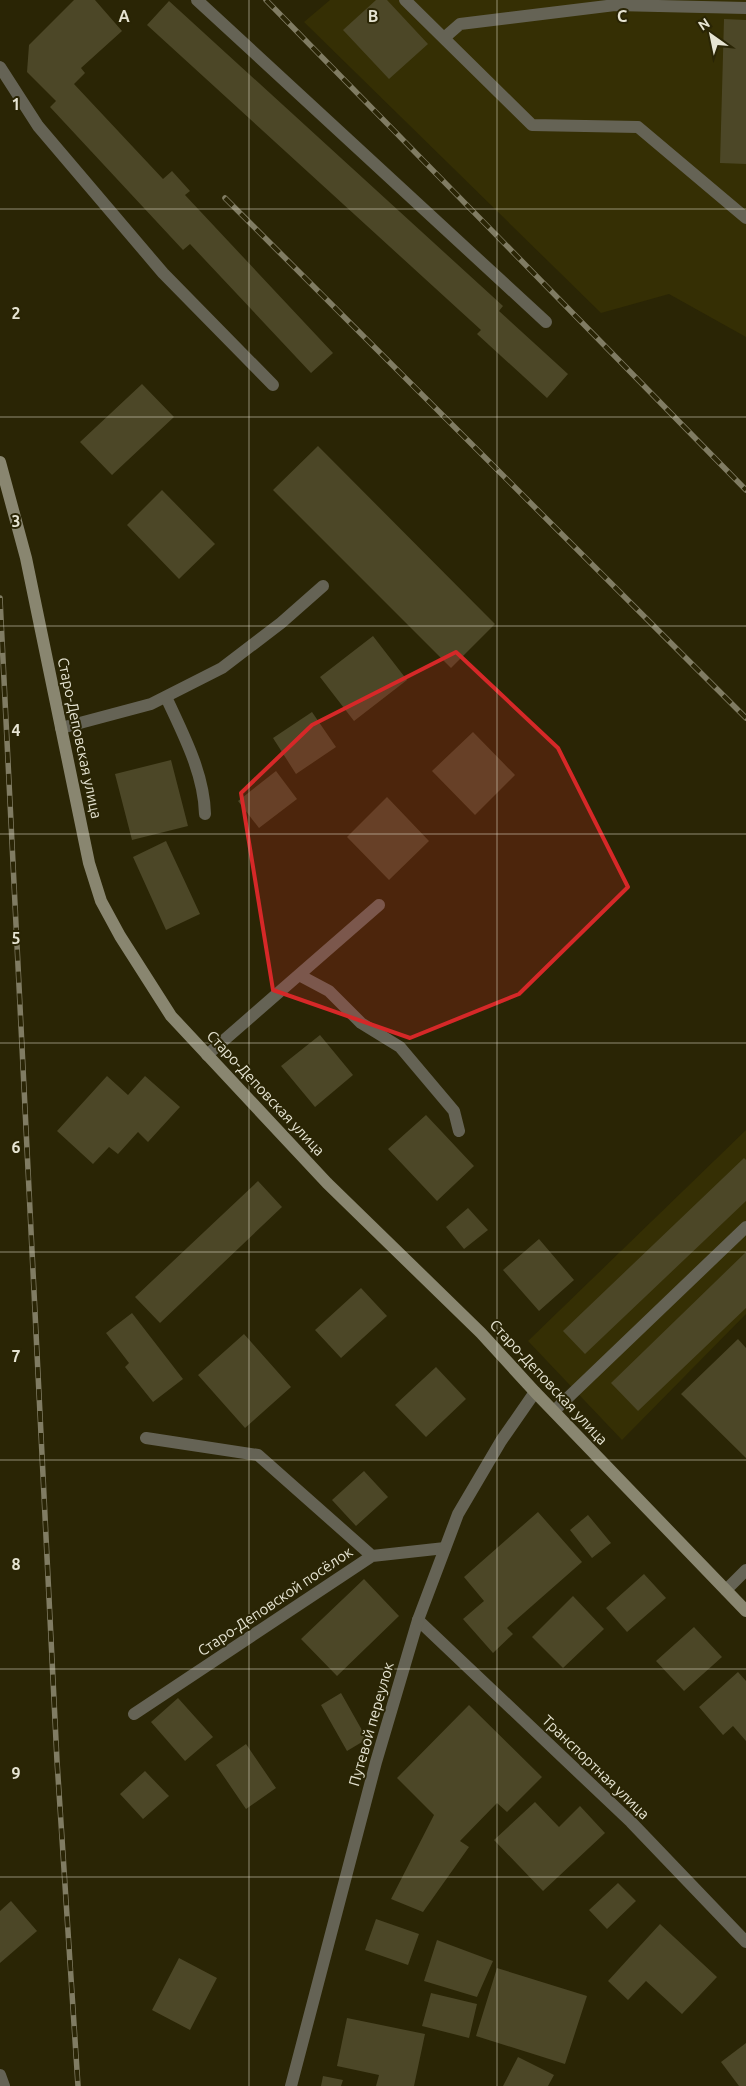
<svg xmlns="http://www.w3.org/2000/svg" width="746" height="2086" viewBox="0 0 746 2086" font-family="Ubuntu,sans-serif">
<rect width="100%" height="100%" fill="#2a2505"/>
<path fill="#352f04" d="M330 0H746V337L669 294 601 313 304 22Z
M746 1130V1314L622 1440 528 1341Z"/>
<path fill="#4c4727" d="M74 0H95L122 31 81 68 85 73 74 84 163 179 172 171 190 191 185 195 333 353 311 373 190 244 183 250 50 107 56 101 27 72 29 45Z
M376 0H387L428 44 389 79 343 30Z
M169 1 503 306 499 311 568 374 547 398 477 334 481 330 147 25Z
M724 19 746 20V164L720 163Z
M142 384 174 417 112 475 80 442Z
M318 446 495 624 451 668 273 490Z
M162 490 215 544 179 579 127 525Z
M373 636 407 680 354 721 320 677Z
M312 712 336 747 296 774 273 738Z
M473 732 515 775 475 815 432 771Z
M171 760 188 826 132 840 115 774Z
M276 771 297 799 259 828 238 801Z
M387 797 429 841 389 880 347 837Z
M166 841 200 914 166 930 133 857Z
M320 1035 353 1075 315 1107 281 1066Z
M107 1076 128 1095 145 1076 180 1107 148 1142 138 1132 118 1154 109 1147 93 1164 57 1131Z
M426 1115 474 1166 437 1201 388 1149Z
M744 1158 746 1160V1201L585 1354 563 1331Z
M258 1181 282 1207 160 1323 135 1297Z
M468 1208 488 1230 464 1249 446 1227Z
M539 1239 574 1280 539 1311 503 1270Z
M746 1252V1308L638 1411 611 1383Z
M361 1288 387 1316 341 1358 315 1330Z
M132 1313 183 1379 153 1402 125 1367 129 1363 106 1333Z
M244 1334 291 1387 245 1428 198 1375Z
M738 1339 746 1348V1458L681 1394Z
M436 1367 466 1399 426 1437 395 1405Z
M364 1471 388 1497 356 1526 332 1500Z
M538 1512 582 1562 507 1628 513 1634 493 1653 463 1619 484 1601 464 1577Z
M588 1515 611 1543 592 1558 570 1530Z
M644 1574 666 1598 627 1632 606 1608Z
M364 1579 399 1616 337 1676 301 1639Z
M573 1596 604 1629 563 1668 532 1637Z
M694 1627 722 1657 684 1691 656 1661Z
M738 1672 746 1681V1741L733 1726 723 1735 699 1707Z
M341 1693 367 1739 347 1751 321 1705Z
M178 1698 213 1737 185 1761 151 1722Z
M469 1705 542 1777 507 1812 497 1803 460 1841 469 1847 423 1912 391 1899 434 1815 397 1778Z
M246 1744 276 1788 246 1809 216 1765Z
M145 1771 169 1796 143 1819 120 1794Z
M535 1802 559 1827 580 1806 605 1833 543 1891 494 1840Z
M618 1883 636 1901 607 1929 589 1910Z
M11 1901 37 1931 0 1963V1911Z
M376 1919 419 1934 408 1965 365 1950Z
M660 1924 717 1977 682 2014 646 1981 628 2000 608 1981Z
M437 1940 493 1961 477 1997 424 1981Z
M179 1958 217 1978 190 2030 152 2010Z
M497 1968 587 1996 565 2064 476 2036Z
M431 1993 477 2004 469 2038 422 2026Z
M347 2018 425 2034 414 2086H376L379 2075 337 2066Z
M746 2043V2086H739L721 2062Z
M518 2057 554 2075 548 2086H503Z
M323 2076 343 2080 341 2086H321Z"/>
<g fill="none" stroke-linecap="round" stroke-linejoin="round">
<path stroke="#656355" stroke-width="12" d="M197 0 546 322
M405 0 532 125 638 127 746 218
M444 38 460 24 615 5 746 8
M0 67 38 126 163 273 273 385
M554 1411 746 1227
M146 1438 258 1455 372 1556
M134 1714 372 1556 445 1548
M0 2075 4 2086"/>
<path stroke="#656355" stroke-width="12" d="M166 697C183 734 204 773 205 814
M61 728 151 704 222 668 281 623 323 586
M299 975 329 991 361 1023 400 1047 454 1111 459 1131
M207 1055 379 905
M726 1590 746 1570
M418 1620 631 1822 746 1942"/>
<path stroke="#656355" stroke-width="12" d="M291 2086 376 1762 418 1620 458 1514 501 1441 535 1392"/>
<path stroke="#898670" stroke-width="12" d="M0 462 26 558 89 863 101 901 120 936 171 1016 327 1183 481 1333 535 1392 746 1611"/>
<g stroke="#807c63" stroke-width="5.5">
<path id="rail" d="M266 0 746 490
M225 198 746 718
M0 598 57 1761 78 2086"/>
</g>
<use href="#rail" stroke="#2a2505" stroke-width="4" stroke-dasharray="11" stroke-linecap="butt"/>
</g>
<path fill="#d62828" fill-opacity="0.2" stroke="#d62828" stroke-width="4" stroke-linejoin="round" d="M456 652 558 748 628 887 519 994 410 1038 273 990 241 793 312 725Z"/>
<path fill="none" stroke="#e6e4d2" stroke-width="1" stroke-opacity="0.55" d="M249 0V2086M497 0V2086M0 209H746M0 417H746M0 626H746M0 834H746M0 1043H746M0 1252H746M0 1460H746M0 1669H746M0 1877H746"/>
<g text-anchor="middle" dominant-baseline="central" stroke-width="4" stroke-linejoin="round" paint-order="stroke">
<g font-size="15" fill="#e6e4d2" stroke="#2a2505">
<text transform="translate(80 738) rotate(78)">Старо-Деповская улица</text>
<text transform="translate(266 1093) rotate(47)">Старо-Деповская улица</text>
<text transform="translate(549 1382) rotate(47)">Старо-Деповская улица</text>
<text transform="translate(275 1601) rotate(-34)">Старо-Деповской посёлок</text>
<text transform="translate(371 1724) rotate(-74)">Путевой переулок</text>
<text transform="translate(596 1767) rotate(44)">Транспортная улица</text>
</g>
</g>
<g font-size="16" text-anchor="middle" font-weight="bold" fill="#e6e4d2" stroke="#2a2505" stroke-width="4" stroke-linejoin="round" paint-order="stroke">
<text x="124" y="22">A</text>
<text x="373" y="22">B</text>
<text x="622" y="22">C</text>
<text x="16" y="110">1</text>
<text x="16" y="319">2</text>
<text x="16" y="527">3</text>
<text x="16" y="736">4</text>
<text x="16" y="944">5</text>
<text x="16" y="1153">6</text>
<text x="16" y="1362">7</text>
<text x="16" y="1570">8</text>
<text x="16" y="1779">9</text>
</g>
<g transform="translate(711 35) rotate(327)" stroke="#2a2505" stroke-width="4" paint-order="stroke">
<path d="M0-4L9 19L0 12L-9 19Z" fill="#e6e4d2"/>
<text y="-8" font-size="14" font-weight="bold" text-anchor="middle" fill="#e6e4d2">N</text>
</g>
</svg>
